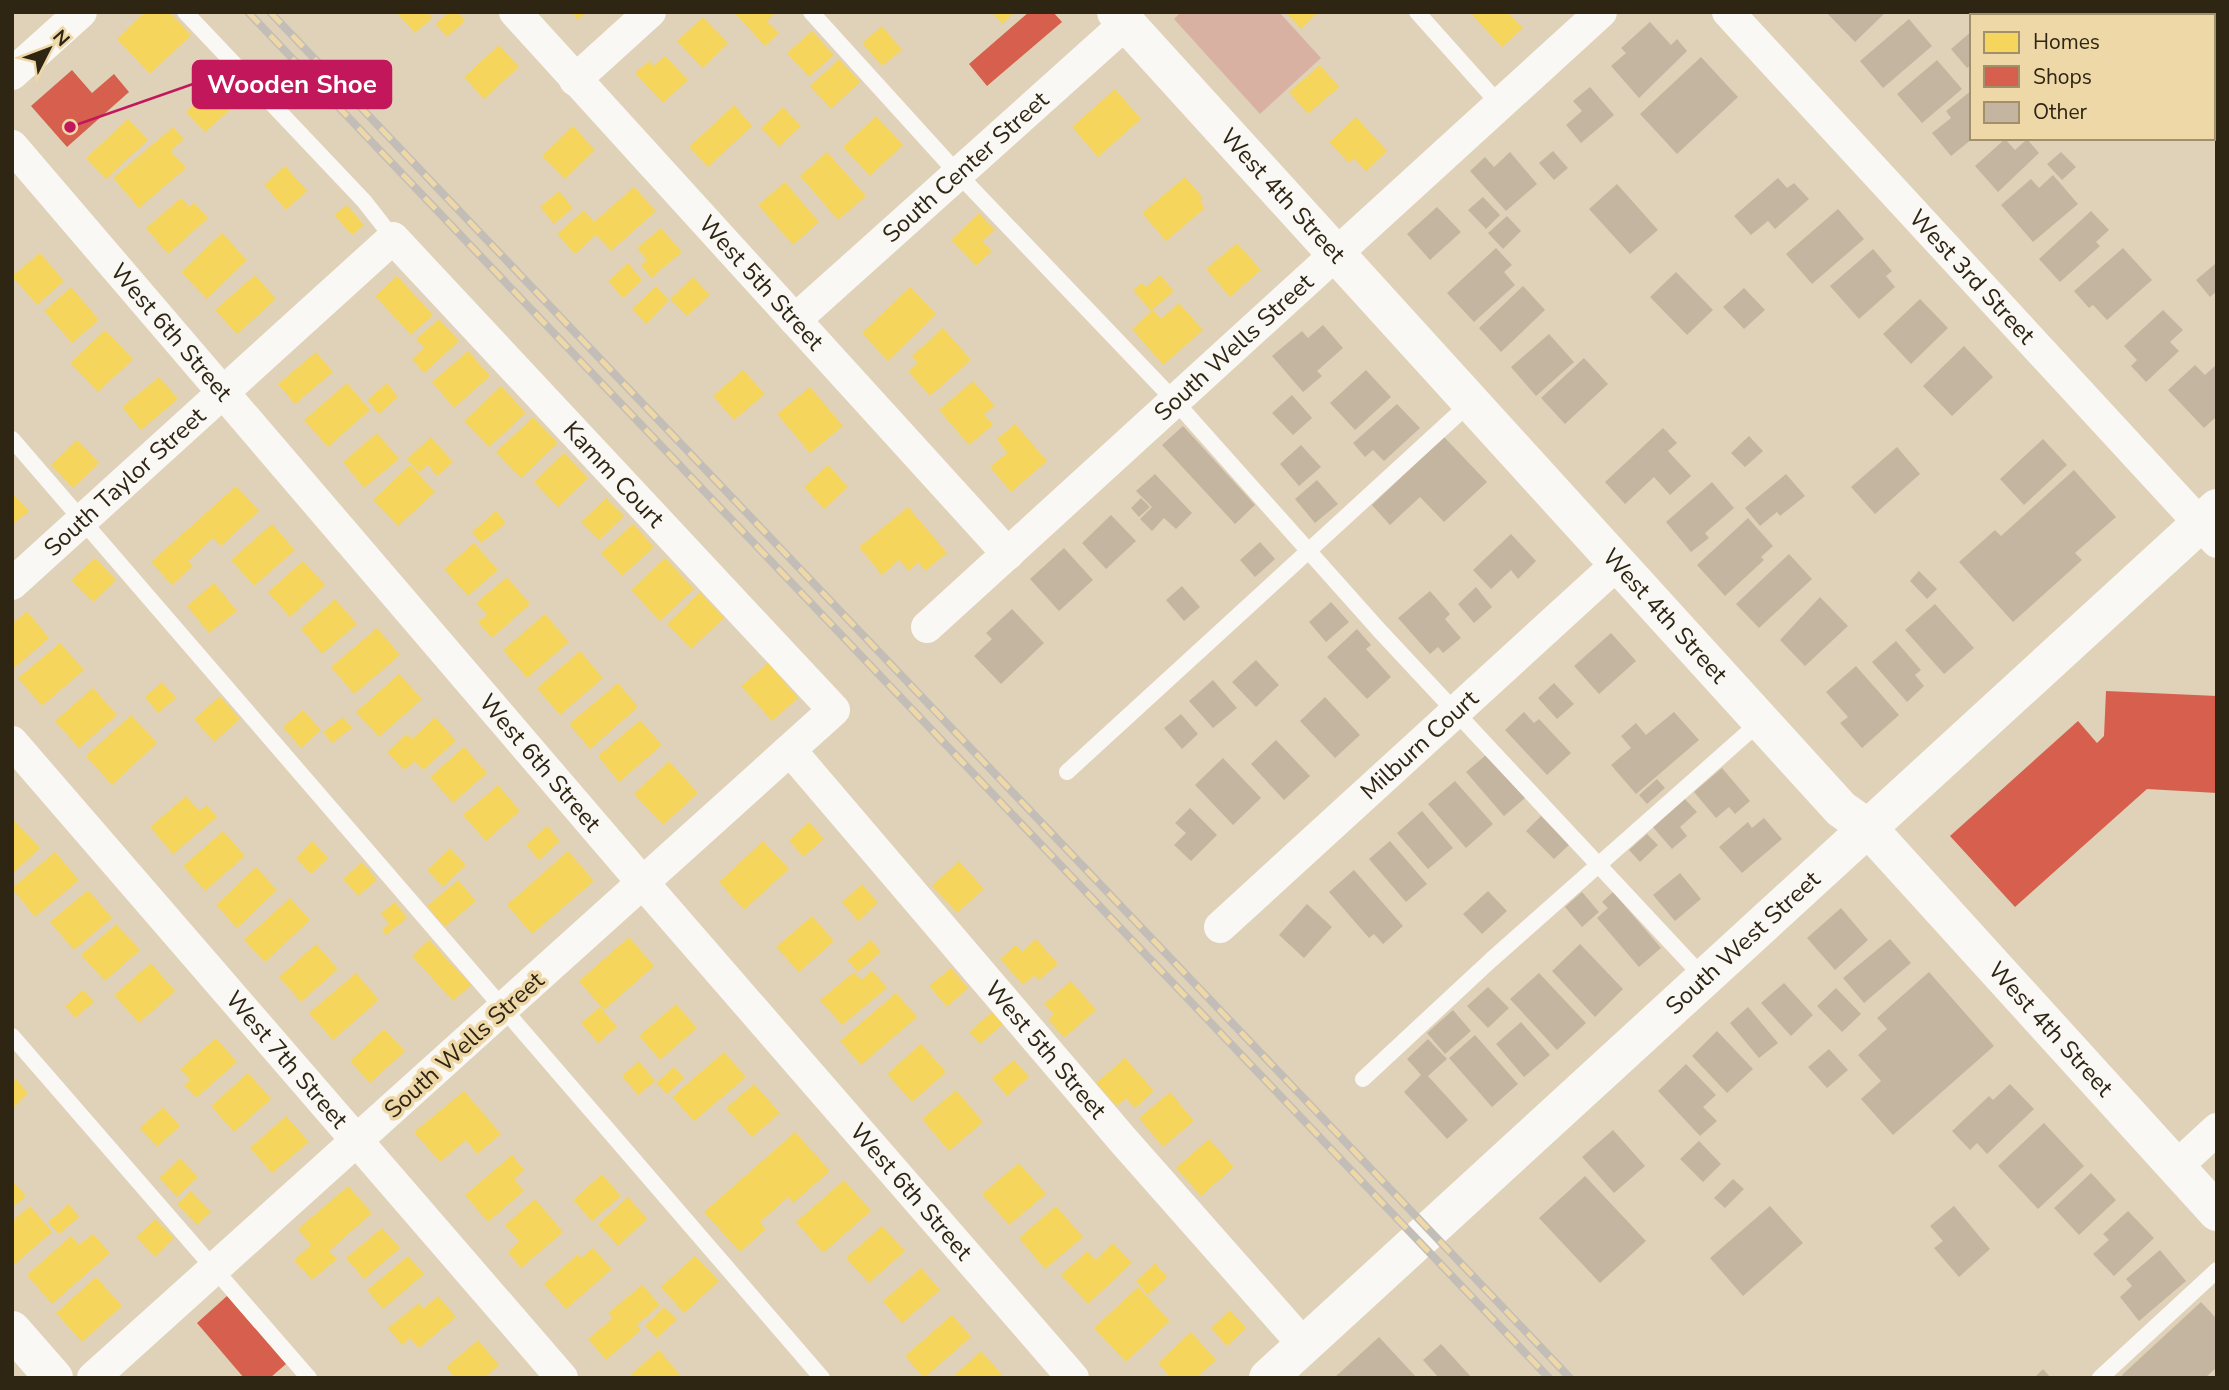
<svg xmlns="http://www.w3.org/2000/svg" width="2229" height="1390" viewBox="0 0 2229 1390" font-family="'Nunito Sans',sans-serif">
<rect width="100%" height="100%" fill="#dfd2b8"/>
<path fill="#d8b1a3" d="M1181 12H1279L1321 58 1260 114 1174 19Z"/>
<path fill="#f6d55c" d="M145 12H169L191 35 150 74 117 39Z
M396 12H427L432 18 415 33Z
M449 12H458L465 21 447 37 436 24Z
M571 12H586L578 20Z
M734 12H776L767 21 779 33 765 46Z
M992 12H1015L1002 24Z
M1285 12H1318L1301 29Z
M1475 12H1507L1523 28 1502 47 1472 15Z
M703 17 728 43 703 68 677 41Z
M882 26 902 50 882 66 862 43Z
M812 31 834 55 809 77 787 53Z
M499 45 519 67 484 99 464 77Z
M665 56 688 80 663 103 635 73 649 61 654 66Z
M839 59 860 82 831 109 810 86Z
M1320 65 1339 87 1308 114 1289 92Z
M213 87 232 108 205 132 186 112Z
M1115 89 1141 119 1098 157 1072 127Z
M734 105 752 126 708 167 689 147Z
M783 107 801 126 779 147 761 128Z
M876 116 903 145 870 176 843 147Z
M1356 117 1387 151 1366 171 1354 158 1349 163 1329 142Z
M128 119 148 140 106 179 86 158Z
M573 126 595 150 565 179 542 156Z
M173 127 184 139 171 151 186 168 139 208 113 178Z
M827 152 866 196 838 220 800 176Z
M285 166 307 191 286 210 264 185Z
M1185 177 1203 198 1200 201 1205 208 1166 241 1142 213Z
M785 182 819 222 793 245 758 205Z
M634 187 656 211 611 251 596 235 575 254 557 234 584 210 594 222Z
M559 191 573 208 554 224 540 207Z
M181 198 189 207 194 203 208 218 168 254 146 228Z
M347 205 364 225 352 235 334 215Z
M979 213 995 230 982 241 992 251 976 266 951 240Z
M661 228 682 252 651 278 641 265 647 260 637 248Z
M222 233 247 260 207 299 181 272Z
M1237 243 1261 270 1230 297 1206 269Z
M40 253 64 281 37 305 12 276Z
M628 263 642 280 623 298 608 281Z
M255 275 276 299 237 334 215 310Z
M1160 275 1174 291 1151 311 1133 290 1142 283 1146 287Z
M397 276 433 315 411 335 375 296Z
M693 277 710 295 687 316 670 299Z
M656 286 669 300 646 324 632 309Z
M71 287 99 320 72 343 44 311Z
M910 287 936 314 888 361 862 333Z
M1179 303 1203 330 1163 365 1132 329 1153 310 1161 319Z
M439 319 459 341 424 373 412 359 424 348 416 339Z
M943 328 971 360 930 396 908 371 918 363 912 356Z
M105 330 133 359 98 392 70 363Z
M468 351 490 376 454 408 432 382Z
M316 352 333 372 295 404 278 384Z
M743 370 765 394 734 420 713 396Z
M159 377 178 399 141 430 122 407Z
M973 381 995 406 984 414 993 425 969 445 939 410Z
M347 383 370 410 328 447 304 420Z
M387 383 398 397 379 414 367 400Z
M501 386 526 413 489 447 464 421Z
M810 387 843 426 810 453 777 414Z
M533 417 558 443 521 478 496 452Z
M1015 424 1047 461 1011 492 990 467 1007 453 997 439Z
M377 433 399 459 364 488 343 462Z
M431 437 453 462 437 476 428 465 419 472 407 459Z
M77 440 99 463 73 488 51 465Z
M564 453 588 478 558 507 534 482Z
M410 465 435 492 398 526 373 500Z
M828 465 848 487 824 509 804 487Z
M236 486 259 511 221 546 213 538 188 561 193 566 172 585 151 562Z
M12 493 29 511 12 525Z
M606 498 624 516 599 540 581 522Z
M908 507 947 553 925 571 918 562 909 571 899 560 882 575 859 547Z
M496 511 506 523 481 543 472 532Z
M272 524 295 550 254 586 231 560Z
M633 524 654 547 622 576 601 553Z
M474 543 498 570 468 596 444 569Z
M95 558 116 580 93 602 71 580Z
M665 558 694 589 660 621 631 590Z
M303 561 325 585 290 617 268 592Z
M507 577 530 604 492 638 478 622 487 615 476 603Z
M214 583 237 611 209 633 187 606Z
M700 592 724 618 691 649 667 624Z
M335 599 357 624 322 654 301 629Z
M27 611 49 638 12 670V624Z
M545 614 569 642 527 678 503 650Z
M377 628 400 655 354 694 331 667Z
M60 643 84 670 42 706 18 678Z
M580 651 603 678 560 715 537 688Z
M768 663 798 698 772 721 741 686Z
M399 674 422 699 379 737 356 712Z
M162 682 176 698 158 713 145 697Z
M618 683 638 707 590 749 569 724Z
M93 688 117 715 79 748 55 721Z
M220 696 240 719 214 742 194 719Z
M303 710 321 730 301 748 283 727Z
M131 715 157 743 112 785 86 756Z
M343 717 352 728 332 743 323 732Z
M435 717 456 741 423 770 415 761 404 770 387 752 407 734 412 739Z
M640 720 662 745 619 782 598 756Z
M464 747 487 773 453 803 430 777Z
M669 761 698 793 663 825 634 794Z
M498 785 520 811 486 841 463 815Z
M186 796 199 811 207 805 217 817 173 854 150 827Z
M12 818 40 848 12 874Z
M809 822 824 839 803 857 789 840Z
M547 826 560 841 539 860 526 845Z
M223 831 245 856 205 891 183 866Z
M312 841 328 858 311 874 296 858Z
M763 841 789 869 744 910 719 882Z
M450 848 466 865 443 887 427 870Z
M568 851 594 881 532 934 507 905Z
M55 852 79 880 35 917 12 888Z
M959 861 984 889 957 913 932 886Z
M362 862 377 880 358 896 343 879Z
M256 867 277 890 237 928 216 905Z
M458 880 476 901 445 927 427 906Z
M862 884 878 903 858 921 842 902Z
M88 890 112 918 74 950 50 922Z
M290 898 310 920 265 962 244 940Z
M395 902 407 918 386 935 382 930 389 924 381 913Z
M812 916 834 941 799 972 776 947Z
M116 924 140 950 105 981 81 955Z
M629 937 654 966 604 1010 579 981Z
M1036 939 1058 964 1039 980 1035 975 1023 985 1000 959 1016 945 1022 952Z
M429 940 471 985 453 1001 412 956Z
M871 940 881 952 858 972 847 960Z
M316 944 338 969 301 1002 279 977Z
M151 963 175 991 139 1023 114 995Z
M951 968 968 988 947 1007 929 986Z
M872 970 887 988 842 1025 820 1000 854 972 861 980Z
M356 973 379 1000 333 1040 309 1013Z
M1071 981 1096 1010 1064 1038 1048 1019 1054 1014 1044 1004Z
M83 990 94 1002 75 1018 65 1006Z
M896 993 917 1017 861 1065 840 1041Z
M676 1004 697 1028 660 1060 639 1036Z
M600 1007 617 1027 598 1043 581 1023Z
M992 1012 1003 1024 980 1044 969 1032Z
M384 1029 405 1051 370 1083 350 1061Z
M216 1038 237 1062 196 1098 184 1085 190 1080 180 1069Z
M921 1044 946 1072 912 1102 887 1074Z
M724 1052 746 1077 694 1121 672 1097Z
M1125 1058 1154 1091 1135 1108 1126 1098 1117 1106 1096 1083Z
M1014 1060 1029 1077 1007 1096 992 1078Z
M639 1061 655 1081 638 1095 622 1076Z
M674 1067 684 1078 667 1094 656 1083Z
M248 1073 271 1099 234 1132 211 1106Z
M16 1079 28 1093 14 1107 12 1083Z
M754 1084 780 1113 752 1137 726 1108Z
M956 1090 983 1122 949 1151 922 1119Z
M464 1091 501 1134 477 1154 466 1140 440 1162 414 1132Z
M1170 1092 1194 1121 1163 1147 1139 1118Z
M163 1107 180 1126 157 1147 140 1128Z
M286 1116 309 1142 272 1173 250 1148Z
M795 1132 830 1171 793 1203 788 1197 760 1222 766 1229 740 1252 704 1212Z
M1209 1139 1234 1167 1201 1196 1176 1168Z
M512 1155 524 1170 514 1179 524 1191 488 1222 465 1195Z
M180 1158 198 1177 177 1197 159 1178Z
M1019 1163 1046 1194 1009 1225 982 1194Z
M602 1174 621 1196 592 1221 573 1200Z
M12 1180 26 1196 12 1208Z
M844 1180 871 1211 823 1253 796 1222Z
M348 1186 372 1213 329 1251 337 1259 312 1280 294 1260 311 1245 298 1229Z
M191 1191 211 1212 197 1225 177 1204Z
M628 1197 647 1219 618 1246 598 1224Z
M535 1199 563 1232 521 1268 508 1252 519 1241 505 1225Z
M69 1204 79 1217 59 1234 48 1222Z
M30 1206 52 1232 15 1264 12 1261V1221Z
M1056 1206 1083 1237 1045 1269 1019 1238Z
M155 1219 174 1238 155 1257 136 1237Z
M882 1226 905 1251 869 1283 846 1258Z
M382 1228 400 1248 364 1279 346 1258Z
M93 1234 110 1253 52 1304 27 1275 71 1236 79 1245Z
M1113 1243 1132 1263 1088 1304 1061 1275 1087 1251 1096 1260Z
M593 1248 612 1269 566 1309 544 1284 578 1254 581 1258Z
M408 1256 424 1274 383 1309 367 1290Z
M695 1256 719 1281 684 1313 661 1287Z
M1155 1263 1167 1277 1148 1295 1136 1281Z
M921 1268 940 1290 902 1323 883 1301Z
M96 1277 122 1306 82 1342 56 1313Z
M642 1285 660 1305 637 1325 641 1330 606 1360 588 1339 613 1318 608 1313Z
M1138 1287 1170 1321 1126 1362 1094 1328Z
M438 1296 456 1317 419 1348 410 1338 402 1345 388 1328 419 1303 423 1309Z
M664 1307 677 1319 657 1338 645 1326Z
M1230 1310 1246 1328 1227 1346 1211 1328Z
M952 1315 971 1337 924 1378 905 1356Z
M1191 1332 1216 1360 1196 1378H1171L1158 1363Z
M478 1340 499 1365 484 1378H455L446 1367Z
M659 1350 681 1376 630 1378 629 1376Z
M981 1351 1005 1378H952Z"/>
<path fill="#d6604d" d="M1029 12H1053L1062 22 987 86 969 64Z
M72 70 92 93 114 74 129 92 67 147 31 106Z
M2106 691 2217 696V793L2147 789 2015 907 1950 836 2078 721 2097 743 2104 736Z
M227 1296 286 1364 270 1378H244L197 1323Z"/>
<path fill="#c4b5a1" d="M1826 12H1886L1855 42Z
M2073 12H2108L2104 16H2076Z
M2123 12H2172L2175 16H2119Z
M1909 19 1932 46 1883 88 1860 61Z
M1650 22 1671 45 1677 39 1687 51 1639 98 1611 66 1626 53 1621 48Z
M1972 31V64L1967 68 1951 49Z
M1701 57 1738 97 1677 154 1640 114Z
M1937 60 1962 89 1922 123 1897 94Z
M2213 65 2217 69V110L2213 113Z
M1590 87 1614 115 1581 143 1566 125 1582 111 1573 101Z
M1972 90V139L1951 156 1932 133 1951 118 1946 111Z
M2005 139 2015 150 2027 139 2039 153 1998 192 1975 166Z
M1553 151 1568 168 1554 180 1539 163Z
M1510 152 1537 184 1506 211 1470 171 1485 157 1494 167Z
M2061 152 2076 167 2062 180 2047 164Z
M2053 175 2078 204 2033 242 2001 205 2031 179 2039 188Z
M1778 178 1787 188 1794 183 1809 199 1775 229 1768 221 1751 235 1734 216Z
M1617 184 1658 230 1630 254 1589 209Z
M1483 197 1500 215 1486 229 1468 210Z
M1437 207 1461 232 1430 260 1407 234Z
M1838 209 1864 239 1812 284 1786 254Z
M2091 211 2109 230 2096 242 2100 246 2060 282 2039 259Z
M1507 216 1521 231 1503 249 1488 233Z
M1496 248 1512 265 1504 272 1515 285 1474 322 1447 293Z
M2123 248 2152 280 2107 320 2093 305 2089 308 2074 291Z
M1873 249 1892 271 1886 276 1895 287 1859 319 1830 286Z
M2215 264 2217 291 2210 297 2196 280Z
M1676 272 1713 310 1687 335 1650 297Z
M1523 286 1545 310 1501 352 1479 328Z
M1744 288 1765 310 1744 329 1723 307Z
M1920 299 1948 328 1911 364 1883 334Z
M2163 310 2183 330 2170 342 2179 351 2146 382 2131 366 2137 360 2124 346Z
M1323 325 1343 348 1317 371 1322 376 1303 392 1272 356 1302 331 1308 338Z
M1549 334 1574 362 1536 396 1511 367Z
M1964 346 1993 377 1952 416 1923 386Z
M1584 358 1608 384 1565 424 1541 398Z
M2217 364V416L2204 428 2168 390 2195 365 2205 375Z
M1366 370 1391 397 1355 430 1330 403Z
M1292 395 1312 418 1293 435 1272 413Z
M1397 404 1420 428 1384 461 1373 450 1365 457 1353 443Z
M1183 426 1255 505 1235 524 1162 445Z
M1663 428 1677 443 1668 451 1691 476 1670 495 1654 477 1625 504 1605 482Z
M1749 436 1763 451 1745 467 1731 453Z
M1444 437 1487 482 1444 522 1420 497 1390 525 1372 505Z
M2043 439 2067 465 2024 505 2000 479Z
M1301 445 1321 467 1299 486 1280 464Z
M1897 447 1920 474 1875 514 1851 487Z
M2074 470 2116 517 2075 553 2082 560 2013 622 1959 562 1995 530 2001 536Z
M1155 474 1192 513 1176 529 1164 518 1152 531 1140 519 1152 507 1136 491Z
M1786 474 1805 496 1780 516 1777 512 1760 526 1745 508Z
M1317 480 1338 504 1315 523 1295 499Z
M1712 482 1734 508 1705 533 1709 538 1691 552 1666 522Z
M1141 498 1150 507 1139 517 1131 508Z
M1111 515 1136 541 1106 569 1082 543Z
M1748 518 1773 546 1761 557 1764 560 1725 596 1697 565Z
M1511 534 1536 561 1518 579 1511 570 1491 589 1473 570Z
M1260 542 1275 559 1255 577 1240 560Z
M1064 548 1093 580 1059 611 1030 579Z
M1789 554 1812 579 1759 628 1736 604Z
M1919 571 1937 589 1927 599 1910 581Z
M1182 586 1200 607 1184 621 1166 600Z
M1476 587 1492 607 1474 623 1458 604Z
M1430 591 1450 614 1445 619 1461 638 1443 653 1438 647 1430 654 1398 618Z
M1820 597 1848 626 1805 666 1780 640Z
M1331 602 1349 622 1326 642 1309 622Z
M1935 604 1974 648 1944 674 1905 630Z
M1012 609 1044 643 1001 684 974 656 992 639 986 633Z
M1357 629 1371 645 1366 649 1391 677 1367 699 1327 657Z
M1611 633 1636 661 1599 694 1574 666Z
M1896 641 1921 670 1915 675 1924 686 1907 702 1872 662Z
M1256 660 1279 685 1256 707 1232 682Z
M1856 666 1899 715 1862 748 1840 723 1848 717 1826 692Z
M1213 680 1237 708 1213 728 1189 701Z
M1554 683 1574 704 1557 719 1538 698Z
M1325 697 1360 735 1335 758 1300 721Z
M1524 712 1534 723 1539 719 1571 753 1547 775 1505 730Z
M1674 712 1699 740 1636 794 1611 765 1631 748 1621 736 1636 723 1646 735Z
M1181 714 1198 734 1182 749 1164 728Z
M1276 740 1310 776 1284 800 1251 764Z
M1486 755 1525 798 1504 816 1466 772Z
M1223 758 1261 798 1233 825 1195 785Z
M1722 768 1750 801 1735 814 1729 807 1716 818 1694 792Z
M1657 779 1665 788 1647 804 1639 795Z
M1455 781 1493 824 1466 848 1428 804Z
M1684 798 1697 812 1680 827 1687 836 1672 849 1652 826Z
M1190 808 1217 835 1191 861 1174 845 1186 833 1175 823Z
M1422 811 1453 848 1428 869 1397 833Z
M1541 816 1569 845 1554 859 1526 831Z
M1764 818 1782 839 1742 873 1719 847 1748 822 1752 828Z
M1647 834 1658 845 1640 862 1629 850Z
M1390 841 1427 884 1406 902 1369 859Z
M1354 870 1403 926 1383 944 1374 934 1369 938 1329 892Z
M1680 873 1701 899 1675 921 1653 895Z
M1488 891 1507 911 1482 934 1463 914Z
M1582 892 1599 912 1582 927 1565 907Z
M1613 892 1661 948 1639 967 1597 918 1608 908 1602 902Z
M1307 904 1332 927 1304 958 1279 935Z
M1841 908 1868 940 1835 970 1807 938Z
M1890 939 1911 963 1864 1003 1843 978Z
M1580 944 1623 989 1595 1017 1552 971Z
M1929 972 1994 1046 1893 1135 1861 1099 1881 1081 1858 1055 1887 1029 1877 1018Z
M1539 973 1586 1023 1557 1050 1510 999Z
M1784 983 1813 1015 1791 1036 1761 1003Z
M1488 987 1509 1008 1488 1028 1467 1006Z
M1836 988 1861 1014 1842 1032 1817 1006Z
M1748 1007 1778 1043 1759 1058 1730 1023Z
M1453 1010 1471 1031 1445 1054 1427 1033Z
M1521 1022 1550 1055 1524 1077 1496 1044Z
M1717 1031 1753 1069 1727 1093 1692 1056Z
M1475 1035 1518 1084 1492 1107 1449 1058Z
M1428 1039 1447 1059 1428 1076 1468 1120 1447 1139 1404 1092 1421 1075 1407 1059Z
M1829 1049 1848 1070 1827 1088 1808 1067Z
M1686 1064 1716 1095 1703 1107 1717 1121 1700 1136 1658 1091Z
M2010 1084 2034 1109 1987 1154 1977 1143 1970 1150 1952 1131 1989 1096 1993 1100Z
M2044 1123 2084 1166 2038 1209 1998 1166Z
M1613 1130 1645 1166 1614 1193 1582 1157Z
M1699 1141 1721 1164 1703 1182 1680 1159Z
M2091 1173 2116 1200 2079 1235 2054 1208Z
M1585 1176 1646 1241 1600 1283 1539 1218Z
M1733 1179 1744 1189 1725 1208 1714 1198Z
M1770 1206 1803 1243 1743 1296 1710 1258Z
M1954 1206 1990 1249 1959 1277 1934 1248 1943 1241 1930 1226Z
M2128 1211 2154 1238 2114 1276 2093 1254 2109 1240 2103 1234Z
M2160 1250 2186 1281 2139 1321 2120 1297 2132 1286 2126 1279Z
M2201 1302 2217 1319V1367L2205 1378H2124L2122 1375Z
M1379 1337 1417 1378H1334Z
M1441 1344 1472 1378H1439L1423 1360Z
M2043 1369 2051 1378H2034Z"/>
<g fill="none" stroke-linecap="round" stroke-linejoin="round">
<path stroke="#faf8f4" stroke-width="16" d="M185 12 364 201 393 238
M811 12 959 175 1174 400 1379 630 1704 978
M1417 12 1500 105
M12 439 822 1378
M1067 772 1470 403
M12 1036 309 1378
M1363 1079 1491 960 1761 721
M2100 1378 2217 1270"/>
<g stroke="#faf8f4" stroke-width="32">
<path id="s1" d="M515 12 1008 554"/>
<path id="s2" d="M1728 12 2217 542"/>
<path d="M12 74 81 12"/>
<path d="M575 80 650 12"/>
<path id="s3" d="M12 146 643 883 1073 1378"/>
<path id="s4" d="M795 320 1126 23"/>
<path id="s5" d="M12 584 393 238 834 710 93 1378"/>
<path id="s6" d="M927 627 1601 12"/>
<path id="s7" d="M12 742 562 1378"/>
<path id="s8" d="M790 750 1122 1139 1304 1345"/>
<path id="s9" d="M1220 927 1617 564"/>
<path d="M2176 1167 2217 1129"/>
</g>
<g stroke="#faf8f4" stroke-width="38">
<path id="s10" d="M1116 12 1841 809 1868 828 2217 1212"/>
<path d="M12 1330 54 1378"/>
<path id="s11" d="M1268 1378 2217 508"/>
</g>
<g stroke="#c2beb7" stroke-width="8">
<path id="rail" d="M248 12 1549 1378
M270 12 1570 1378"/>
</g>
<use href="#rail" stroke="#efd8a8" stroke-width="5" stroke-dasharray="16" stroke-linecap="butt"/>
</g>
<g text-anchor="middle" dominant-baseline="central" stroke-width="7" stroke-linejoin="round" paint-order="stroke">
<g font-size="24" fill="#2e2513" stroke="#efd8a8">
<text stroke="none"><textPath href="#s4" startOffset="229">South Center Street</textPath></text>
<text stroke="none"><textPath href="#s10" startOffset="248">West 4th Street</textPath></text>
<text stroke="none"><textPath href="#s2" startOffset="360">West 3rd Street</textPath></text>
<text stroke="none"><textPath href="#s1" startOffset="366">West 5th Street</textPath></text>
<text stroke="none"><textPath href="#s3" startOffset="245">West 6th Street</textPath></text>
<text stroke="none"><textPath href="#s6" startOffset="415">South Wells Street</textPath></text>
<text stroke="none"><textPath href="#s5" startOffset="838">Kamm Court</textPath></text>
<text stroke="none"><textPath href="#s5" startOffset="152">South Taylor Street</textPath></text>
<text stroke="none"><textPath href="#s10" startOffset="816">West 4th Street</textPath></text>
<text stroke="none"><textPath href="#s9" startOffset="270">Milburn Court</textPath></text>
<text stroke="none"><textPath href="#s3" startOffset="812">West 6th Street</textPath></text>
<text stroke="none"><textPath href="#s11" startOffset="644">South West Street</textPath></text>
<text stroke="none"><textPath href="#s10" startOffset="1382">West 4th Street</textPath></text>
<text transform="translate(464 1045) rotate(-42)">South Wells Street</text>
<text stroke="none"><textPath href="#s8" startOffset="394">West 5th Street</textPath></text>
<text stroke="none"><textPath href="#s7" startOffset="420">West 7th Street</textPath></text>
<text stroke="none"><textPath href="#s3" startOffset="1379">West 6th Street</textPath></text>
</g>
</g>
<path fill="none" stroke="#c2185b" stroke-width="2.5" d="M70 127L193 84"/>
<circle fill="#c2185b" stroke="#efd8a8" stroke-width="2.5" cx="70" cy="127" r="7"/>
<rect fill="#c2185b" stroke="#c2185b" stroke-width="2.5" x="193" y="61" width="198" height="47" rx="7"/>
<g font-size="26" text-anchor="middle" font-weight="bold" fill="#fff">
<text x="292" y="93">Wooden Shoe</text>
</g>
<rect width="2229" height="1390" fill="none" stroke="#2e2513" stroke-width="28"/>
<rect x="1970" y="14" width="245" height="126" fill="#efd8a8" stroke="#a2906c" stroke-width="2"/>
<rect x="1984" y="32" width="35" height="21" fill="#f6d55c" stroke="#a2906c" stroke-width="2"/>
<text x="2033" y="49" font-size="21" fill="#2e2513">Homes</text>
<rect x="1984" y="66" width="35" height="21" fill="#d6604d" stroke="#a2906c" stroke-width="2"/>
<text x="2033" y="84" font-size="21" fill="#2e2513">Shops</text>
<rect x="1984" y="102" width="35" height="21" fill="#c4b5a1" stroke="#a2906c" stroke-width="2"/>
<text x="2033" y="119" font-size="21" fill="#2e2513">Other</text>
<g transform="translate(49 49) rotate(48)" stroke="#efd8a8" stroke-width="5" paint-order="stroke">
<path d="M0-5L12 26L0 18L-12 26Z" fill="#2e2513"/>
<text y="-10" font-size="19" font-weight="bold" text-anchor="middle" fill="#2e2513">N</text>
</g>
</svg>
